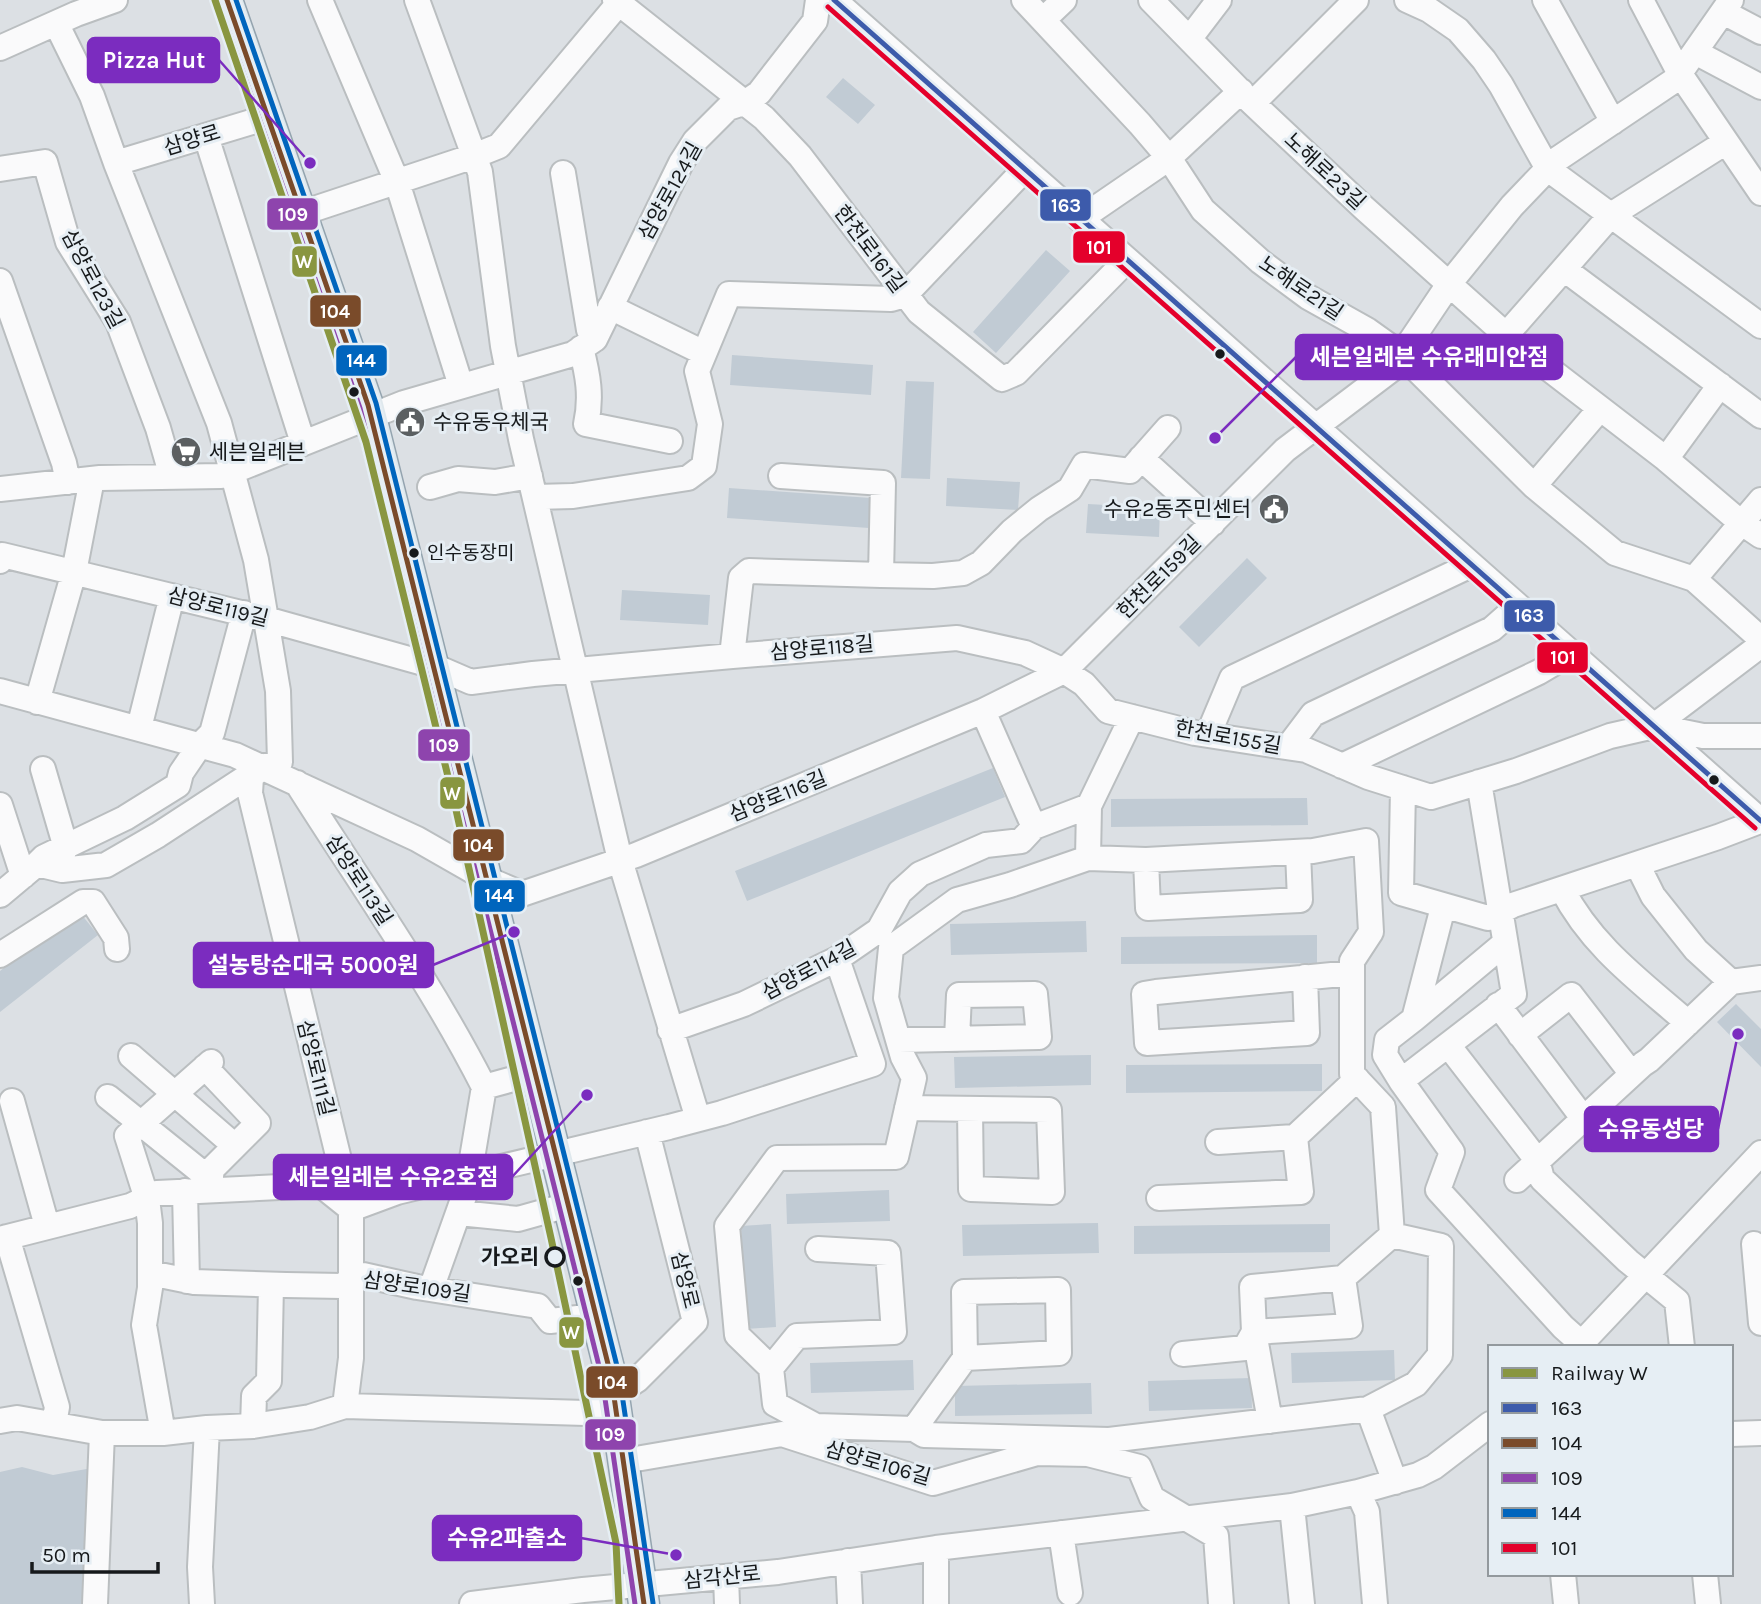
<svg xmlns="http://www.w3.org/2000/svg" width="1761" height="1604" viewBox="0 0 1761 1604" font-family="Karla,'Noto Sans KR',sans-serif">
<rect width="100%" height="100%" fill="#dce0e4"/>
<path fill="#c1cbd4" d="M843 78 875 105 858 124 826 97Z
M1046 250 1070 271 996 353 973 332Z
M732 355 873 365 871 395 730 385Z
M906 381 934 382 930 479 901 478Z
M947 478 1020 482 1018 510 946 506Z
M729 488 871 498 869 528 727 518Z
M1088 504 1160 508 1159 537 1086 533Z
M1247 558 1267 578 1199 647 1179 627Z
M622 590 710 595 708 625 620 620Z
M993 768 1005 797 747 901 735 871Z
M1307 798 1308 825 1111 827V799Z
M77 909 98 935 0 1012V971Z
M1086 921 1087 952 951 955 950 924Z
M1317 935V963L1121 964V937Z
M1736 1004 1761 1029V1067L1717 1022Z
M1091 1055V1085L955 1088 954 1057Z
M1322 1064V1091L1126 1093V1065Z
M889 1190 890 1221 787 1224 786 1194Z
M1098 1223 1099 1253 963 1256 962 1225Z
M771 1224 776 1327 746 1329 741 1226Z
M1330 1224V1252L1134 1254V1226Z
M1394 1350 1395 1380 1292 1383 1291 1353Z
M913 1360 914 1390 811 1393 810 1363Z
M1251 1378 1252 1408 1149 1411 1148 1381Z
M1091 1383 1092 1414 955 1416V1386Z
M22 1467 53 1475 92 1468 87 1604H0V1472Z"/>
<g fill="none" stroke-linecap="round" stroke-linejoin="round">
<g stroke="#babec0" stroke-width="28">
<path id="minor" d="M320 0 397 182 461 386
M417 0 480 172 503 346 521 439 620 860 698 1119
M615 0 764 118 800 156 919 312 1002 379 1016 373 1127 260
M834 0 1761 821
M1024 0 1140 124 1169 158 1203 210 1261 262 1308 297 1367 330 1402 355 1534 486 1615 553 1694 579 1761 639
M1151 0 1245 96 1364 208 1514 342 1666 459 1739 521 1761 536
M1407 0 1429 10 1458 30 1484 60 1501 85 1548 169 1761 326
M1545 0 1613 122
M1641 0 1680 74 1761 193
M1723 12 1761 32
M1044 19 1064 0
M1190 38 1219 0
M0 48 76 14 115 0
M1695 52 1761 87
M1253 103 1356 0
M206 136 303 443
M116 163 268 117
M0 169 45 162 68 242 118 322 158 428 172 477
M563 173 589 330 595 339
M302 213 474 156 499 146 619 3
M1080 219 1169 158 1241 91
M1564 269 1761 416
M0 281 64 463 68 482
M610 307 704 353
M1506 335 1611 215 1726 142
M581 348C588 375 592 397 586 424L670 441
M1141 458 1213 523
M1666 459 1720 385
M1534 486 1599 410
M430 487 458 479 495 482 530 476
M0 489 100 478 221 476 404 403 573 354 595 339 681 163 695 141 728 108 746 102 759 93 815 21 818 0
M535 497 573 496 688 478 704 466 710 424 697 371 729 294 891 299 905 295 1025 169
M0 561 2 555 266 619 434 666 471 682 533 674 732 656 957 638 1025 653 1064 671 1084 684 1108 711 1195 733 1306 750 1368 777 1431 797 1516 771 1610 736 1654 726 1703 736H1761
M881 575 933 576 963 573 981 563 1012 531 1039 509 1070 489 1084 465 1130 471 1168 428
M1694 579 1761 500
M732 656 741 578 749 571 881 575 883 483 781 476
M0 691 235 755 417 839 487 879 522 894 636 855 983 711 1064 671 1285 450 1392 369 1449 284 1512 206 1556 160 1675 80 1731 0
M37 702 74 572 92 479
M1654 726 1761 645
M139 728 172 596
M1208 735 1232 678 1471 565
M1288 747 1313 714 1492 629 1518 606
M1342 766 1539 672 1571 653
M262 767 251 777 250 793 351 1209V1358L345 1406
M43 769 66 848
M297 783C360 883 430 981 484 1087L535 1073
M1403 788 1401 893 1488 918 1513 905 1718 837 1760 821
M0 805 23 876
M1034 827 1089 806 1132 717
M1366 841 1371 932 1352 961V1074L1383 1107 1392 1235 1441 1246 1440 1355 1416 1384 1368 1409 1109 1440 924 1435 914 1429 816 1426 775 1404 771 1368 737 1335 727 1226 777 1158 896 1157 914 1078 903 1057 886 998 891 948 957 900 1010 885 1088 858 1146 860 1313 851Z
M1088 858 1089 806
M1146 860 1148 908 1300 900 1298 852
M37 864 44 857 125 818 178 785 181 773 200 745 212 733 244 613
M1637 864 1653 896 1696 950 1731 982
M1562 889C1592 947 1640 981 1688 1023
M0 895 37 864 62 870 106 865 158 835 262 767 280 762 278 691 256 560 219 423 116 163 92 96 56 23
M1443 907 1414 1019 1387 1040 1385 1055 1401 1081 1452 1152 1438 1190 1563 1327 1581 1343
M0 955 83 902H93L116 938 117 949
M1305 977 1307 1033 1147 1043 1144 994 1156 992 1352 973
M1498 1005 1583 1118
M1414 1019 1505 943
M670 1030 744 1004 837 959 879 930 900 892 920 874 986 845 1021 841 1034 827 983 711
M1520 1035 1571 995 1632 1074
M899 1040 1039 1037 1035 994 959 995 957 1039
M1448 1045 1537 1160 1542 1179 1628 1261 1677 1301 1682 1347
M131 1056 235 1146
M205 1067 258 1123 212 1169 209 1190
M1401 1081 1514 994 1479 782
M108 1097 211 1180
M12 1101 47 1226
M907 1108 1049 1110 1052 1192 971 1189 970 1109
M1218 1142 1295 1137 1357 1079
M1517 1180 1643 1064 1649 1060 1731 982 1761 978
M185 1191 187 1281
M1159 1198 1301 1192 1295 1137
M351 1209 397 1192 669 1127 722 1113 873 1064 837 959
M459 1213 518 1219 568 1205
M7 1237 57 1407 54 1424
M0 1239 130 1206 157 1193 321 1185 351 1209
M1754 1244 1761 1323
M150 1273 194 1282 286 1285 342 1286 351 1279 363 1275 417 1287 538 1306 550 1321 596 1316
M1343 1278 1350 1326 1254 1332 1252 1287 1343 1278 1392 1235
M431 1289 467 1188 484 1087
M1254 1332 1270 1421
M1578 1347 1761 1153
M1183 1354 1245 1348 1254 1332
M771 1368 797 1336 894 1332 888 1253 818 1249
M1368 1409 1395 1482
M0 1421 17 1418 102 1433H163L207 1428 253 1426 310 1417 345 1406 586 1413 637 1380 695 1322 647 1132
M253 1426 254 1396 269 1381 271 1285
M914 1429 965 1358 964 1292 1058 1290 1059 1353 965 1358
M163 1433 144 1325 150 1288V1223L147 1199 127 1136 211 1062
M1731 1434 1761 1433
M624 1461 782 1434 933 1483 1037 1453 1088 1454 1139 1467 1152 1498 1216 1536 1221 1604
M1358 1492 1367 1512 1375 1604
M1292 1506 1302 1604
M1061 1533 1070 1593
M936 1548V1604
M848 1561 850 1604
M1563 1574 1566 1604
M1705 1574 1708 1604
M726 1577 727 1604
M95 1604 102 1433
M202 1604 200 1567 207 1428
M472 1604 583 1590 778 1572 936 1548 1292 1506 1358 1492 1418 1475 1434 1467 1490 1424"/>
</g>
<g stroke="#94a4af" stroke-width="33">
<path id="major" d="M227 0 368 405 611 1376 644 1604"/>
</g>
<use href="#minor" stroke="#fafafb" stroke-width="24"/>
<use href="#major" stroke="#dfe8ed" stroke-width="30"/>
<g stroke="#e6eef4" stroke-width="10">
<path id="bus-1" d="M834 0 1761 821"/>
</g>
<g stroke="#e6eef4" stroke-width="10">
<path id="bus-2" d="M227 0 368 405 611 1376 644 1604"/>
</g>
<g stroke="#e6eef4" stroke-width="10">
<path id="bus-3" d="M219 3 360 408 602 1378 635 1604"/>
</g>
<g stroke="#e6eef4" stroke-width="10">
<path id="bus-4" d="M236 0 376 403 619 1374 653 1603"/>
</g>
<g stroke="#e6eef4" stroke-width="10">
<path id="bus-5" d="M828 7 1755 828"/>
</g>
<use href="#bus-1" stroke="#3d5bab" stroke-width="5"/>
<use href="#bus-2" stroke="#7a4b2a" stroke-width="5"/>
<use href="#bus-3" stroke="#8e44ad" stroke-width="5"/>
<use href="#bus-4" stroke="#0065bd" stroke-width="5"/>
<use href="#bus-5" stroke="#e4002b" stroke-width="5"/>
<g stroke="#e6eef4" stroke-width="12">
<path id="rail-1" d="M215 0 366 442 454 801 551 1238 616 1543 619 1604"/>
</g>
<use href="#rail-1" stroke="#899640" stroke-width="7"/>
</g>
<defs>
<g id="civic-disc" transform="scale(1.575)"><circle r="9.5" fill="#5b5f61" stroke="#e6eef4"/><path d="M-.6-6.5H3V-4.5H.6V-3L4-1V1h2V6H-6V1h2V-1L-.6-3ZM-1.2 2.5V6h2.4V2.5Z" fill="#fff"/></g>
<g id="supermarket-disc" transform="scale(1.575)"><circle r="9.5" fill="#5b5f61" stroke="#e6eef4"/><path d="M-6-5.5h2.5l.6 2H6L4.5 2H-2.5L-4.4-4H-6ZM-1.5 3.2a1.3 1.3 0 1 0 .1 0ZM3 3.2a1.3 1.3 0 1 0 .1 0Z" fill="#fff"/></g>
</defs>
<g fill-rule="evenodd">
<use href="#civic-disc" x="410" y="422"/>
<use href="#supermarket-disc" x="186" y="452"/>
<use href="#civic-disc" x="1274" y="509"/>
</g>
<g fill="#16191b" stroke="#e6eef4" stroke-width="2.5">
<circle cx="1220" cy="354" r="6"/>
<circle cx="354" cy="392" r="6"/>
<circle cx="414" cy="553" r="6"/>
<circle cx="1714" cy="780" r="6"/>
<circle cx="578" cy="1281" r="6"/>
</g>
<circle fill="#e6eef4" stroke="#16191b" stroke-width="3.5" cx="555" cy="1257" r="9"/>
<g text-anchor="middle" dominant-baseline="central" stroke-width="6" stroke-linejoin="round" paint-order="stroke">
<g font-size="19" fill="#16191b" stroke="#e6eef4" text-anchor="start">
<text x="427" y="553">인수동장미</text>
</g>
<g font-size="21" fill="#16191b" stroke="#e6eef4">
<text transform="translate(192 140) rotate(-17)">삼양로</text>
<text transform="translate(1325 171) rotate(43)">노해로23길</text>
<text transform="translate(670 191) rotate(-61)">삼양로124길</text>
<text transform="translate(870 249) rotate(53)">한천로161길</text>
<text transform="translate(93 279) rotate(62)">삼양로123길</text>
<text transform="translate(1301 288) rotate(34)">노해로21길</text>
<text transform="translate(1159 577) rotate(-45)">한천로159길</text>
<text transform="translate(218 607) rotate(14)">삼양로119길</text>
<text transform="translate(822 648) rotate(-5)">삼양로118길</text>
<text transform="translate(1228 737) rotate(10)">한천로155길</text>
<text transform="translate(778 796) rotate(-22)">삼양로116길</text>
<text transform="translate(359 880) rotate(57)">삼양로113길</text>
<text transform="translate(809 970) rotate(-28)">삼양로114길</text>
<text transform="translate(316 1068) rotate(76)">삼양로111길</text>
<text transform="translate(685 1280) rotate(76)">삼양로</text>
<text transform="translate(417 1287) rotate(8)">삼양로109길</text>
<text transform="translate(878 1463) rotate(16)">삼양로106길</text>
<text transform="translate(722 1577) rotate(-6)">삼각산로</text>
</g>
<g font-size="21" fill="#16191b" stroke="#e6eef4" text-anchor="start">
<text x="433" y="422">수유동우체국</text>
<text x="209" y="452">세븐일레븐</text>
<text x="1251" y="509" text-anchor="end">수유2동주민센터</text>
</g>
<g font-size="21" font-weight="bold" fill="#16191b" stroke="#e6eef4" text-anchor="end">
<text x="539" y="1257">가오리</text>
</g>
</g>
<path fill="none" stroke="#7b2cbf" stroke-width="2.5" d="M310 163L219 60M1215 438L1296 357M514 932L433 965M1738 1034L1718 1129M587 1095L512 1177M676 1555L581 1538"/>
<g fill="#7b2cbf" stroke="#e6eef4" stroke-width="2.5">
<circle cx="310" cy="163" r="7"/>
<circle cx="1215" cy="438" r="7"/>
<circle cx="514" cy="932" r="7"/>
<circle cx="1738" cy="1034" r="7"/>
<circle cx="587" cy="1095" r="7"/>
<circle cx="676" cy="1555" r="7"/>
</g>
<g fill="#7b2cbf" stroke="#7b2cbf" stroke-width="2.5">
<rect x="88" y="38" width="131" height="44" rx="7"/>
<rect x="1296" y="335" width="266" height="44" rx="7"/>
<rect x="194" y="943" width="239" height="44" rx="7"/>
<rect x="1585" y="1107" width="133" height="44" rx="7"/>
<rect x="274" y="1155" width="238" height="44" rx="7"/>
<rect x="433" y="1516" width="148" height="44" rx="7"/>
</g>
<g font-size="23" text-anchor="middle" font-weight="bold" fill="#fff">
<text x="154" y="68">Pizza Hut</text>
<text x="1429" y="365">세븐일레븐 수유래미안점</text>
<text x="313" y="973">설농탕순대국 5000원</text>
<text x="1651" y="1137">수유동성당</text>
<text x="393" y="1185">세븐일레븐 수유2호점</text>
<text x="507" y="1546">수유2파출소</text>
</g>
<g stroke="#e6eef4" stroke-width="2.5">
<rect x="1039" y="188" width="53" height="34" rx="7" fill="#3d5bab"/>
<rect x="266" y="197" width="53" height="34" rx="7" fill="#8e44ad"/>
<rect x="1072" y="230" width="54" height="34" rx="7" fill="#e4002b"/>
<rect x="291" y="245" width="27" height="33" rx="7" fill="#899640"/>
<rect x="309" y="294" width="53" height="34" rx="7" fill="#7a4b2a"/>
<rect x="335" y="344" width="53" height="33" rx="7" fill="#0065bd"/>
<rect x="1503" y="599" width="53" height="34" rx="7" fill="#3d5bab"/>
<rect x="1536" y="641" width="53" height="33" rx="7" fill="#e4002b"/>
<rect x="417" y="728" width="54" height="34" rx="7" fill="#8e44ad"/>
<rect x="439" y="776" width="27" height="34" rx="7" fill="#899640"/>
<rect x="452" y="828" width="53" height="34" rx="7" fill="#7a4b2a"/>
<rect x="473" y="879" width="53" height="34" rx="7" fill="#0065bd"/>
<rect x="558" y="1316" width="27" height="33" rx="7" fill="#899640"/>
<rect x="585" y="1365" width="54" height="34" rx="7" fill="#7a4b2a"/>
<rect x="584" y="1418" width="53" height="33" rx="7" fill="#8e44ad"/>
</g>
<g font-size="19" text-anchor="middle" font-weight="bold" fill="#fff">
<text x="1066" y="212">163</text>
<text x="293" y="221">109</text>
<text x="1099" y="254">101</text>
<text x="304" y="268">W</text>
<text x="335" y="318">104</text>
<text x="361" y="367">144</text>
<text x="1529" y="622">163</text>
<text x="1563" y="664">101</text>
<text x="444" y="752">109</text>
<text x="452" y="800">W</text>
<text x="478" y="852">104</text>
<text x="499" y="902">144</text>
<text x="571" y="1339">W</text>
<text x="612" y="1389">104</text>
<text x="610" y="1441">109</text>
</g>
<rect x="1488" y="1345" width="245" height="231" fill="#e6eef4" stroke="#93999d" stroke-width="2"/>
<rect x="1502" y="1368" width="35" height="10" fill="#899640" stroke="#93999d" stroke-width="2"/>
<text x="1551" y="1380" font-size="21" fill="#16191b">Railway W</text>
<rect x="1502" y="1403" width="35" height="10" fill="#3d5bab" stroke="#93999d" stroke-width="2"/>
<text x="1551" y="1415" font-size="21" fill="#16191b">163</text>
<rect x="1502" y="1438" width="35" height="10" fill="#7a4b2a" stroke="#93999d" stroke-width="2"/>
<text x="1551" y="1450" font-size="21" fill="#16191b">104</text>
<rect x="1502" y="1473" width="35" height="10" fill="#8e44ad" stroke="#93999d" stroke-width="2"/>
<text x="1551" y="1485" font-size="21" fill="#16191b">109</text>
<rect x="1502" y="1508" width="35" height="10" fill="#0065bd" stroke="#93999d" stroke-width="2"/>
<text x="1551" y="1520" font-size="21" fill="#16191b">144</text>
<rect x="1502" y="1543" width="35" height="10" fill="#e4002b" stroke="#93999d" stroke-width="2"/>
<text x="1551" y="1555" font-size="21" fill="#16191b">101</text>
<path d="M32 1562v10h126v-10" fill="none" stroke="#16191b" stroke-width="3.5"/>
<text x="42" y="1562" font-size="21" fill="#16191b" stroke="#e6eef4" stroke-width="5" paint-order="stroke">50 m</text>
</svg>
